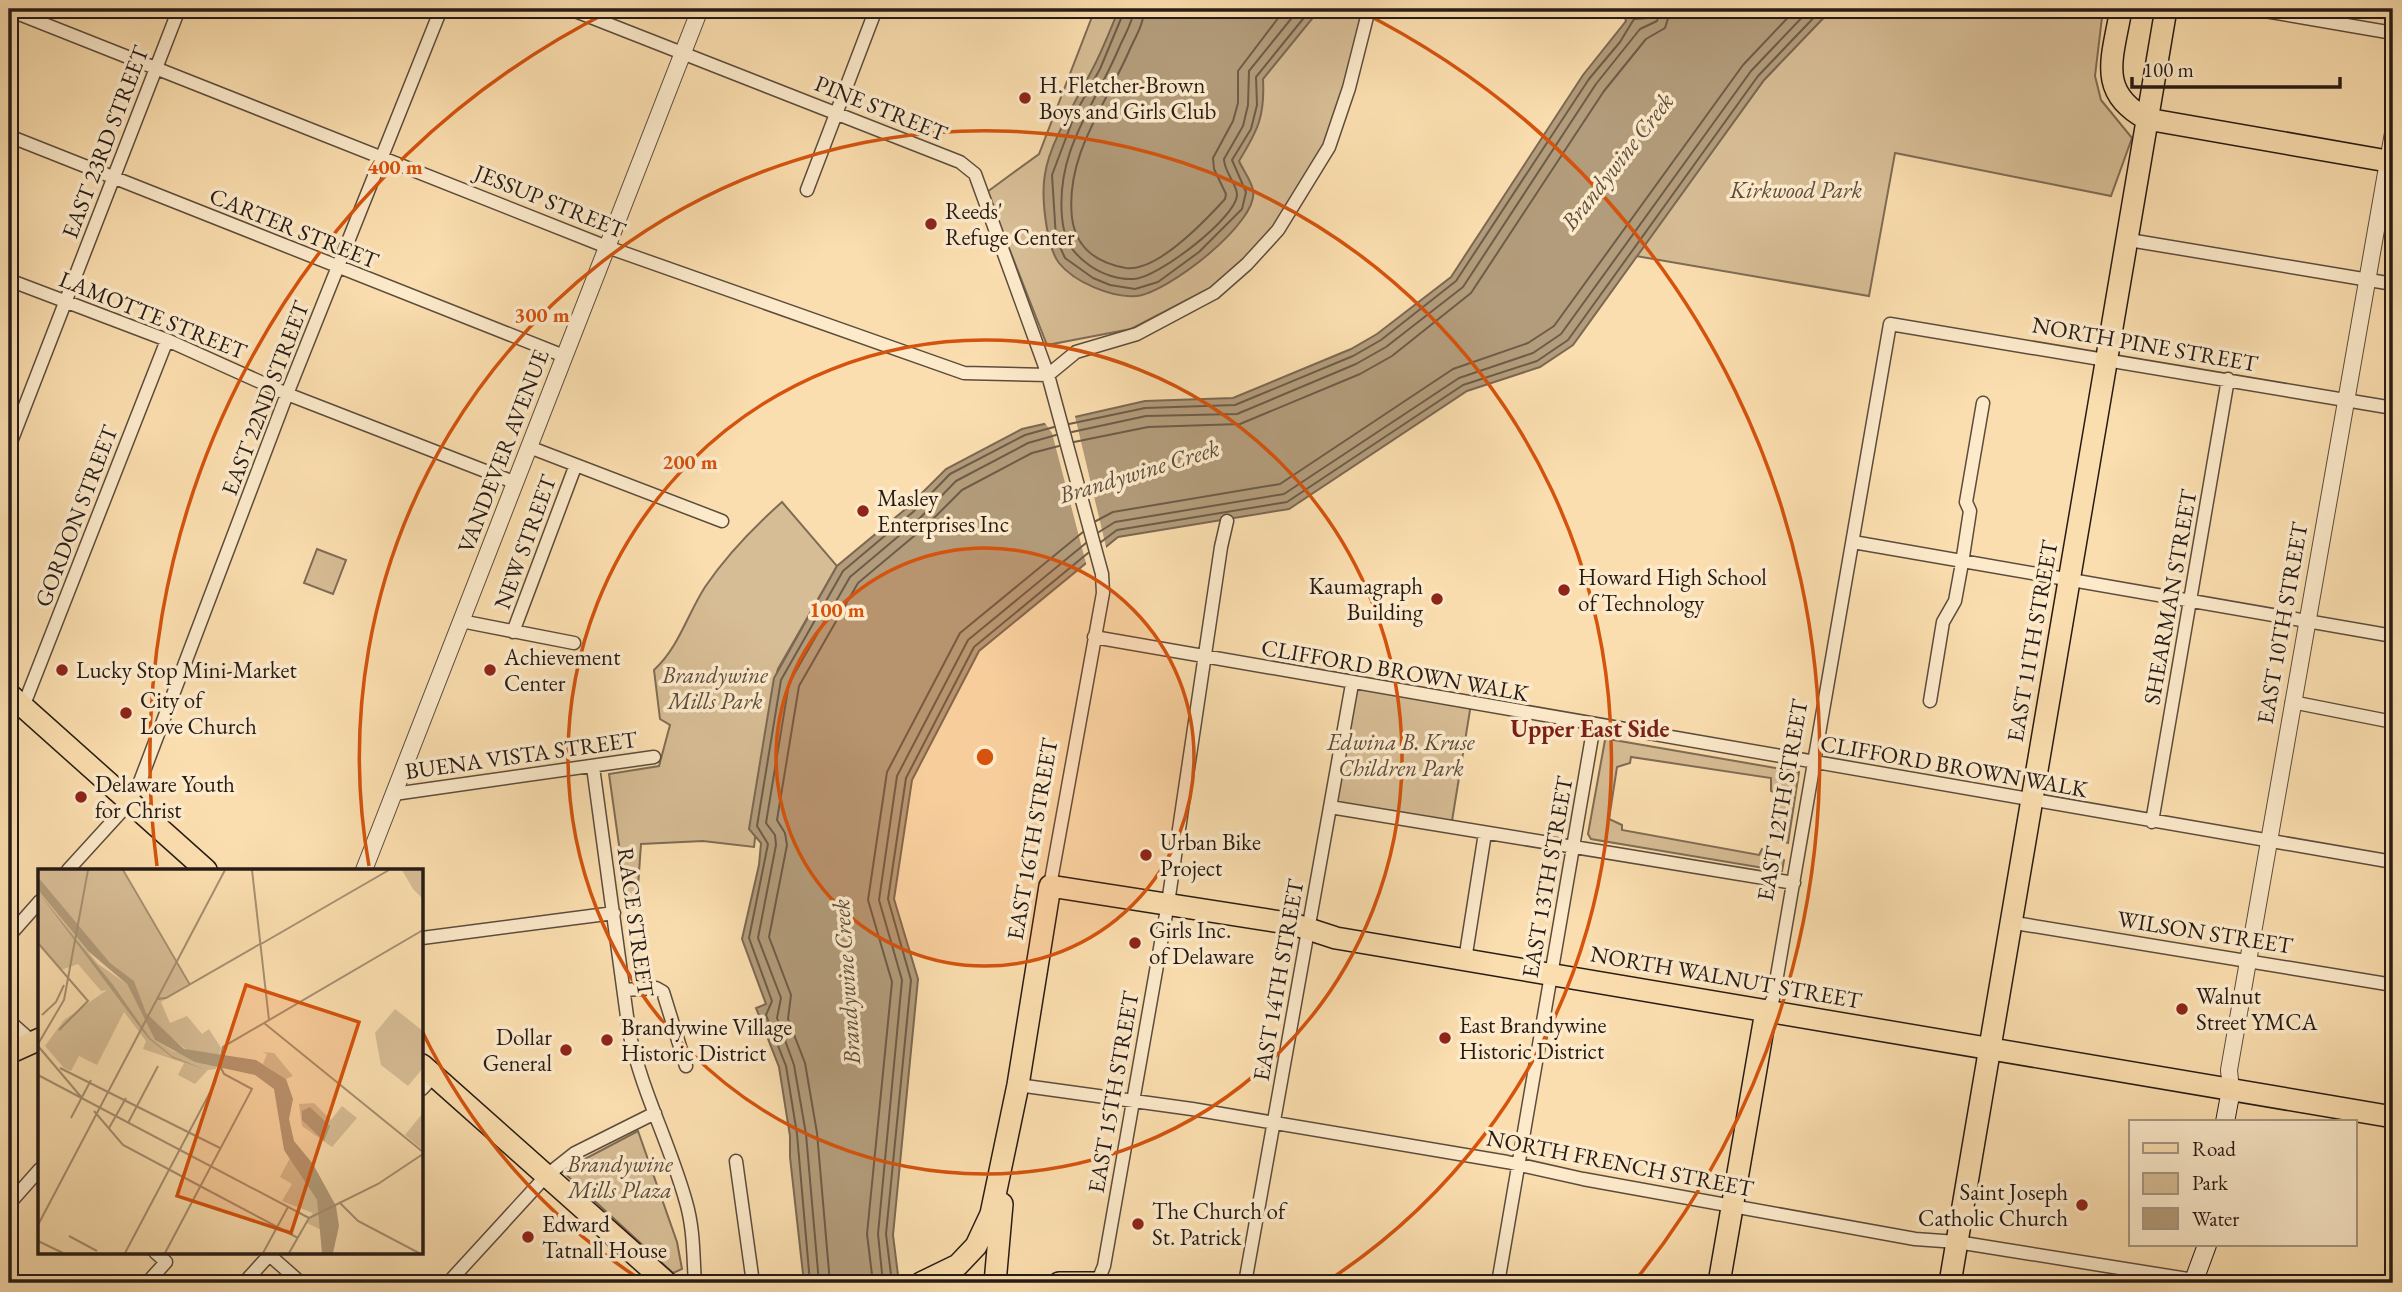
<svg xmlns="http://www.w3.org/2000/svg" width="2402" height="1292" viewBox="0 0 2402 1292" font-family="'EB Garamond',serif">
<rect width="100%" height="100%" fill="#fbdeaf"/>
<filter id="stains"><feTurbulence type="fractalNoise" baseFrequency=".00286" numOctaves="4"/><feColorMatrix values="0 0 0 0 .2 0 0 0 0 .09 0 0 0 0 .02 0 0 0 .5 -.17"/></filter>
<radialGradient id="worn" r=".72"><stop offset=".6" stop-color="#630" stop-opacity="0"/><stop offset="1" stop-color="#630" stop-opacity=".3"/></radialGradient>
<path fill="#d7bd95" stroke="#7f6c56" stroke-width="2" d="M1095 9H1364L1330 142 1266 243 1212 287 1131 329 1047 345 987 192 1039 154Z
M1832 9H2103L2095 76 2101 100 2132 138 2111 196 1895 153 1869 296 1636 256 1764 80Z
M782 502 837 566 778 669 772 692 754 847 703 841 641 844 637 901 627 902 609 774 659 766 670 725 660 719 654 670C679 647 687 615 705 587 726 556 754 527 782 502Z
M317 549 346 560 333 594 304 583Z
M1352 684 1471 704 1451 827 1330 807Z
M1608 739 1799 772 1788 843 1772 838 1779 795 1771 791V778L1631 757 1630 763 1617 767 1609 819 1622 825V830L1759 855 1762 849 1784 860 1782 871 1591 839 1588 834 1605 740Z
M638 1131 677 1242 682 1269 673 1273 562 1171Z"/>
<path fill="#b39c7b" stroke="#7b6853" stroke-width="2" d="M1119 9H1320L1263 79C1265 116 1258 130 1239 161 1243 170 1251 180 1253 190 1260 222 1166 294 1136 296 1112 298 1074 282 1059 263 1046 246 1041 195 1045 174 1050 141 1078 98 1093 68 1103 49 1111 28 1119 9Z
M1622 9H1637L1643 13 1649 9H1832L1764 80 1573 345 1540 367 1467 391 1289 509 1118 537 979 651 912 780 894 899 918 979 893 1235 899 1283H804L790 1157V1136L779 1067 756 1008 766 1004 742 939 759 865 761 843 749 829 774 678 837 566 908 507 946 469 1022 429 1145 401 1233 398 1351 349 1377 334 1451 277 1583 75 1626 21Z"/>
<path fill="#fbdeaf" d="M1074 412 1107 551 1087 567 1052 433 1042 419Z"/>
<g fill="none" stroke-linecap="round" stroke-linejoin="round">
<path stroke="#6d5c48" stroke-width="2" d="M1125 9 1100 69 1075 114 1052 175 1056 238 1065 258 1093 278 1110 285 1135 289 1158 282 1199 252 1242 209 1246 192 1232 160 1251 129 1257 105 1256 77 1311 9
M1134 9C1133 22 1124 36 1119 48 1094 107 1056 150 1062 217 1064 240 1071 252 1089 265 1101 274 1119 280 1134 279 1156 279 1238 217 1237 194 1236 182 1224 172 1224 159L1243 126 1248 105 1249 71 1299 9
M1144 9C1144 23 1136 36 1130 49 1106 105 1065 155 1072 218 1076 248 1097 263 1126 268 1157 272 1205 221 1225 199L1226 194 1214 169 1213 158 1233 121 1238 103V71L1285 9
M1069 424 1145 408 1235 405 1353 356 1381 340 1456 281 1589 79 1620 42 1634 19 1648 18 1652 9
M1072 432 1146 416 1237 414 1356 364 1386 347 1463 287 1596 84 1640 29 1657 21 1661 9
M1074 442 1148 427 1240 424 1360 374 1392 356 1471 293 1604 91 1646 39 1665 28 1671 9
M1096 521 1113 512 1280 484 1453 369 1528 343 1554 326 1743 65 1796 9
M1099 532 1115 522 1284 494 1459 378 1533 353 1561 334 1751 71 1810 9
M1101 542 1117 530 1287 502 1463 385 1537 361 1568 340 1758 76 1822 9
M810 1283 797 1134 786 1066 766 1015 772 1001 749 938 768 844 757 826 781 680 843 571 913 512 950 474 1025 435 1054 427
M819 1283 806 1134 794 1065 777 1018 781 998 758 938 776 845 775 835 766 823 789 683 850 577 919 519 956 481 1028 443 1056 435
M830 1283 817 1133 805 1063 788 1019 791 995 769 937 787 845 785 833 777 820 799 686 858 583 926 526 962 490 1032 453 1059 446
M873 1283 867 1234 892 982 868 900 887 772 960 633 1083 532
M883 1283 878 1234 902 980 879 900 897 776 968 640 1086 543
M892 1283 886 1234 911 980 888 899 906 778 974 647 1088 553"/>
<g stroke="#5c4c3c" stroke-width="15">
<path id="minor" d="M570 9 960 162 975 174 1048 375 1102 574 1103 593 1050 886
M2253 9 2393 33
M9 10 607 247 964 373 1048 375
M9 136 564 356
M807 190 876 9
M2129 240 2393 284
M9 280 167 340 287 394 516 483
M1048 375 1076 352 1137 334 1214 293 1247 264 1278 230 1329 147 1349 88 1369 9
M9 447 179 9
M529 447 722 521
M1853 542 2393 636
M461 621 574 643
M513 632 575 467
M1094 637 2393 862
M1930 701 1943 622 1955 601 1962 563 1970 511 1966 502 1983 403
M2292 702 2393 722
M23 707 167 340
M593 767 629 1031C641 1090 670 1144 686 1202 694 1229 693 1256 695 1283
M394 794 654 757
M1330 807 1794 883
M2152 822 2228 379
M68 870 130 802 141 779 287 394 441 9
M2009 922 2393 985
M9 936 40 901
M422 938 614 913
M1465 960 1485 833
M624 990 656 988 663 992 686 1066
M1766 1011 1773 999 1890 324 2393 408
M9 1021 35 1044
M1018 1085 1192 1109 1507 1162 1583 1179 1915 1239 1957 1242 2213 1283
M422 1089 434 1076
M736 1161 753 1283
M9 1204 40 1169
M266 1252 301 1283
M147 1283 166 1262 155 1252
M244 1283 272 1252
M448 1283 546 1176 575 1153 655 1113
M1097 1283 1104 1266 1168 903 1221 547 1227 521
M1245 1283 1352 684
M1498 1283 1594 725"/>
</g>
<g stroke="#5c4c3c" stroke-width="18">
<path id="tertiary" d="M364 870 700 9
M2231 1090 2229 1070 2393 133"/>
</g>
<g stroke="#271b16" stroke-width="20">
<path id="secondary" d="M2225 1122 2231 1090
M2193 1283 2207 1245"/>
</g>
<g stroke="#271b16" stroke-width="24">
<path id="primary" d="M2121 9C2113 57 2096 92 2147 119L2393 162
M9 694 206 870
M9 1053 40 1039
M422 1065 667 1283
M921 1283 958 1265 976 1246 991 1214 1018 1085 1050 886 1293 924 1336 938 2393 1117
M995 1283 1002 1204
M1059 1283H1099
M1719 1283 1766 1011
M1950 1283 2166 9"/>
</g>
<use href="#minor" stroke="#fceacb" stroke-width="12"/>
<use href="#tertiary" stroke="#fceacb" stroke-width="16"/>
<use href="#secondary" stroke="#fceacb" stroke-width="18"/>
<use href="#primary" stroke="#fbdeaf" stroke-width="21"/>
</g>
<circle cx="985" cy="757" r="209" fill="#d5530d" fill-opacity=".12"/>
<g fill="none" stroke="#d5530d" stroke-width="3.5">
<circle cx="985" cy="757" r="209"/>
<circle cx="985" cy="757" r="417"/>
<path d="M644 1282A626 626 0 0 1 422 1031M369 866A626 626 0 1 1 1326 1282"/>
<path d="M157 866A835 835 0 0 1 612 10M1358 10A835 835 0 0 1 1634 1282"/>
</g>
<g fill="#8f2418" stroke="#fceacb" stroke-width="2.5">
<circle cx="1025" cy="98" r="7"/>
<circle cx="931" cy="224" r="7"/>
<circle cx="863" cy="511" r="7"/>
<circle cx="1564" cy="590" r="7"/>
<circle cx="1437" cy="599" r="7"/>
<circle cx="62" cy="670" r="7"/>
<circle cx="490" cy="670" r="7"/>
<circle cx="126" cy="713" r="7"/>
<circle cx="81" cy="797" r="7"/>
<circle cx="1146" cy="855" r="7"/>
<circle cx="1135" cy="943" r="7"/>
<circle cx="2182" cy="1009" r="7"/>
<circle cx="1445" cy="1038" r="7"/>
<circle cx="607" cy="1040" r="7"/>
<circle cx="566" cy="1050" r="7"/>
<circle cx="2082" cy="1205" r="7"/>
<circle cx="1138" cy="1224" r="7"/>
<circle cx="528" cy="1237" r="7"/>
</g>
<g text-anchor="middle" dominant-baseline="central" stroke-width="7" stroke-linejoin="round" paint-order="stroke">
<g font-size="23" fill="#271b16" stroke="#fceacb" text-anchor="start">
<text x="1039" y="85">H. Fletcher-Brown<tspan x="1039" dy="26">Boys and Girls Club</tspan></text>
<text x="945" y="211">Reeds'<tspan x="945" dy="26">Refuge Center</tspan></text>
<text x="877" y="498">Masley<tspan x="877" dy="26">Enterprises Inc</tspan></text>
<text x="1578" y="577">Howard High School<tspan x="1578" dy="26">of Technology</tspan></text>
<text x="1423" y="586" text-anchor="end">Kaumagraph<tspan x="1423" dy="26">Building</tspan></text>
<text x="504" y="657">Achievement<tspan x="504" dy="26">Center</tspan></text>
<text x="76" y="670">Lucky Stop Mini-Market</text>
<text x="140" y="700">City of<tspan x="140" dy="26">Love Church</tspan></text>
<text x="95" y="784">Delaware Youth<tspan x="95" dy="26">for Christ</tspan></text>
<text x="1160" y="842">Urban Bike<tspan x="1160" dy="26">Project</tspan></text>
<text x="1149" y="930">Girls Inc.<tspan x="1149" dy="26">of Delaware</tspan></text>
<text x="2196" y="996">Walnut<tspan x="2196" dy="26">Street YMCA</tspan></text>
<text x="1459" y="1025">East Brandywine<tspan x="1459" dy="26">Historic District</tspan></text>
<text x="621" y="1027">Brandywine Village<tspan x="621" dy="26">Historic District</tspan></text>
<text x="552" y="1037" text-anchor="end">Dollar<tspan x="552" dy="26">General</tspan></text>
<text x="2068" y="1192" text-anchor="end">Saint Joseph<tspan x="2068" dy="26">Catholic Church</tspan></text>
<text x="1152" y="1211">The Church of<tspan x="1152" dy="26">St. Patrick</tspan></text>
<text x="542" y="1224">Edward<tspan x="542" dy="26">Tatnall House</tspan></text>
</g>
<g font-size="23" fill="#271b16" stroke="#fceacb">
<text transform="translate(881 108) rotate(22)">PINE STREET</text>
<text transform="translate(105 142) rotate(-69)">EAST 23RD STREET</text>
<text transform="translate(550 201) rotate(22)">JESSUP STREET</text>
<text transform="translate(294 228) rotate(22)">CARTER STREET</text>
<text transform="translate(153 315) rotate(22)">LAMOTTE STREET</text>
<text transform="translate(2145 344) rotate(10)">NORTH PINE STREET</text>
<text transform="translate(265 398) rotate(-69)">EAST 22ND STREET</text>
<text transform="translate(503 451) rotate(-69)">VANDEVER AVENUE</text>
<text transform="translate(76 516) rotate(-69)">GORDON STREET</text>
<text transform="translate(525 542) rotate(-70)">NEW STREET</text>
<text transform="translate(2170 597) rotate(-80)">SHEARMAN STREET</text>
<text transform="translate(2282 623) rotate(-80)">EAST 10TH STREET</text>
<text transform="translate(2032 641) rotate(-80)">EAST 11TH STREET</text>
<text transform="translate(1395 670) rotate(10)">CLIFFORD BROWN WALK</text>
<text transform="translate(521 755) rotate(-8)">BUENA VISTA STREET</text>
<text transform="translate(1954 766) rotate(10)">CLIFFORD BROWN WALK</text>
<text transform="translate(1782 800) rotate(-80)">EAST 12TH STREET</text>
<text transform="translate(1032 839) rotate(-80)">EAST 16TH STREET</text>
<text transform="translate(1547 877) rotate(-80)">EAST 13TH STREET</text>
<text transform="translate(636 922) rotate(82)">RACE STREET</text>
<text transform="translate(2205 932) rotate(9)">WILSON STREET</text>
<text transform="translate(1726 977) rotate(10)">NORTH WALNUT STREET</text>
<text transform="translate(1278 980) rotate(-80)">EAST 14TH STREET</text>
<text transform="translate(1113 1092) rotate(-80)">EAST 15TH STREET</text>
<text transform="translate(1620 1163) rotate(11)">NORTH FRENCH STREET</text>
</g>
<g font-size="23" font-style="italic" fill="#5c4c3c" stroke="#fceacb">
<text x="1796" y="190">Kirkwood Park</text>
<text x="715" y="675">Brandywine<tspan x="715" dy="26">Mills Park</tspan></text>
<text x="1401" y="742">Edwina B. Kruse<tspan x="1401" dy="26">Children Park</tspan></text>
<text x="620" y="1164">Brandywine<tspan x="620" dy="26">Mills Plaza</tspan></text>
</g>
<g font-size="24" font-style="italic" fill="#5f4f3e" stroke="#fceacb">
<text transform="translate(1617 161) rotate(-52)">Brandywine Creek</text>
<text transform="translate(1139 471) rotate(-17)">Brandywine Creek</text>
<text transform="translate(846 982) rotate(-94)">Brandywine Creek</text>
</g>
<g font-size="24" font-weight="bold" fill="#7a1f14" stroke="#fceacb">
<text x="1590" y="728">Upper East Side</text>
</g>
</g>
<g transform="translate(38 869)">
<rect width="385" height="385" fill="#fbdeaf"/>
<path d="M0 1H84L150 115 123 133 132 154 149 147 164 165 171 160 183 179 181 186 150 182 120 158 107 144 96 112 72 95 3 13ZM364 1H385V30L375 20ZM0 21 60 95 89 115 117 171 135 182 179 194 178 200 170 201 157 215 140 206 146 194 105 180 108 172 86 143 59 196 41 187 33 202 26 199 7 177 26 151 69 121 63 122 40 95 23 101 0 74ZM357 140 385 162V199L370 217 343 196 337 164ZM224 183 236 184 255 207 248 210 225 195 229 185ZM276 234 293 251 304 237 319 249 294 278 264 257 261 235ZM384 245 385 246V281L367 266ZM252 289 279 331 285 362 269 354 275 344 244 332 254 315 242 308Z" fill="#d7bd95"/>
<path d="M0 8 72 94 96 112 108 144 146 180 218 191 248 210 255 230 251 250 256 272 275 295 298 337 301 357 295 384H284L279 331 246 281 236 220 217 206 157 193 117 171 89 115 50 82 0 21ZM0 23 75 116 112 169 134 187 168 201 135 189 110 169ZM272 238 292 257 286 272 264 251V242Z" fill="#b39c7b"/>
<path fill="none" stroke="#a69072" stroke-width="2" d="M85 1 152 116M214 1 231 151M0 74 50 132 21 161M223 75 351 1M119 130 128 129 222 75M4 146 18 133 26 116M226 154 385 283M0 175 26 131 50 1M0 177 44 229M22 199 182 279M0 206 271 349M56 242 85 276 162 317M33 249 53 211M90 254 120 197M71 259 88 229M162 317 260 369M301 333 320 352 381 384M0 356 187 1M31 367 59 382M0 372 25 384M87 384 177 214 185 178 385 61M127 384 214 220 186 205 182 197M225 384 250 338M251 384 271 349 340 315 385 285"/>
<path fill="#d5530d" fill-opacity="0.15" stroke="#d5530d" stroke-width="3.5" d="M208 116 321 153 253 364 139 327Z"/>
<rect width="385" height="385" fill="none" stroke="#271b16" stroke-width="3.5"/>
</g>
<circle cx="985" cy="757" r="10" fill="#d5530d" stroke="#fceacb" stroke-width="3.5"/>
<g font-size="21" text-anchor="middle" font-weight="bold" fill="#d5530d" stroke="#fceacb" stroke-width="7" stroke-linejoin="round" paint-order="stroke">
<text x="395" y="174">400 m</text>
<text x="542" y="322">300 m</text>
<text x="690" y="469">200 m</text>
<text x="837" y="617">100 m</text>
</g>
<rect width="2402" height="1292" fill="none" stroke="#fbdeaf" stroke-width="35"/>
<rect x="10" y="10" width="2381" height="1271" fill="none" stroke="#271b16" stroke-width="3.5"/>
<rect x="18" y="18" width="2367" height="1257" fill="none" stroke="#271b16" stroke-width="2"/>
<rect x="2129" y="1120" width="228" height="126" fill="#fceacb" stroke="#a79783" stroke-width="2"/>
<rect x="2143" y="1143" width="35" height="10" fill="#fbdeaf" stroke="#a79783" stroke-width="2"/>
<text x="2192" y="1156" font-size="21" fill="#271b16">Road</text>
<rect x="2143" y="1173" width="35" height="21" fill="#d7bd95" stroke="#a79783" stroke-width="2"/>
<text x="2192" y="1190" font-size="21" fill="#271b16">Park</text>
<rect x="2143" y="1208" width="35" height="21" fill="#b39c7b" stroke="#a79783" stroke-width="2"/>
<text x="2192" y="1226" font-size="21" fill="#271b16">Water</text>
<path d="M2132 77v10h208v-10" fill="none" stroke="#271b16" stroke-width="3.5"/>
<text x="2143" y="77" font-size="21" fill="#271b16" stroke="#fceacb" stroke-width="5" paint-order="stroke">100 m</text>
<rect width="100%" height="100%" filter="url(#stains)"/>
<rect width="100%" height="100%" fill="url(#worn)"/>
</svg>
